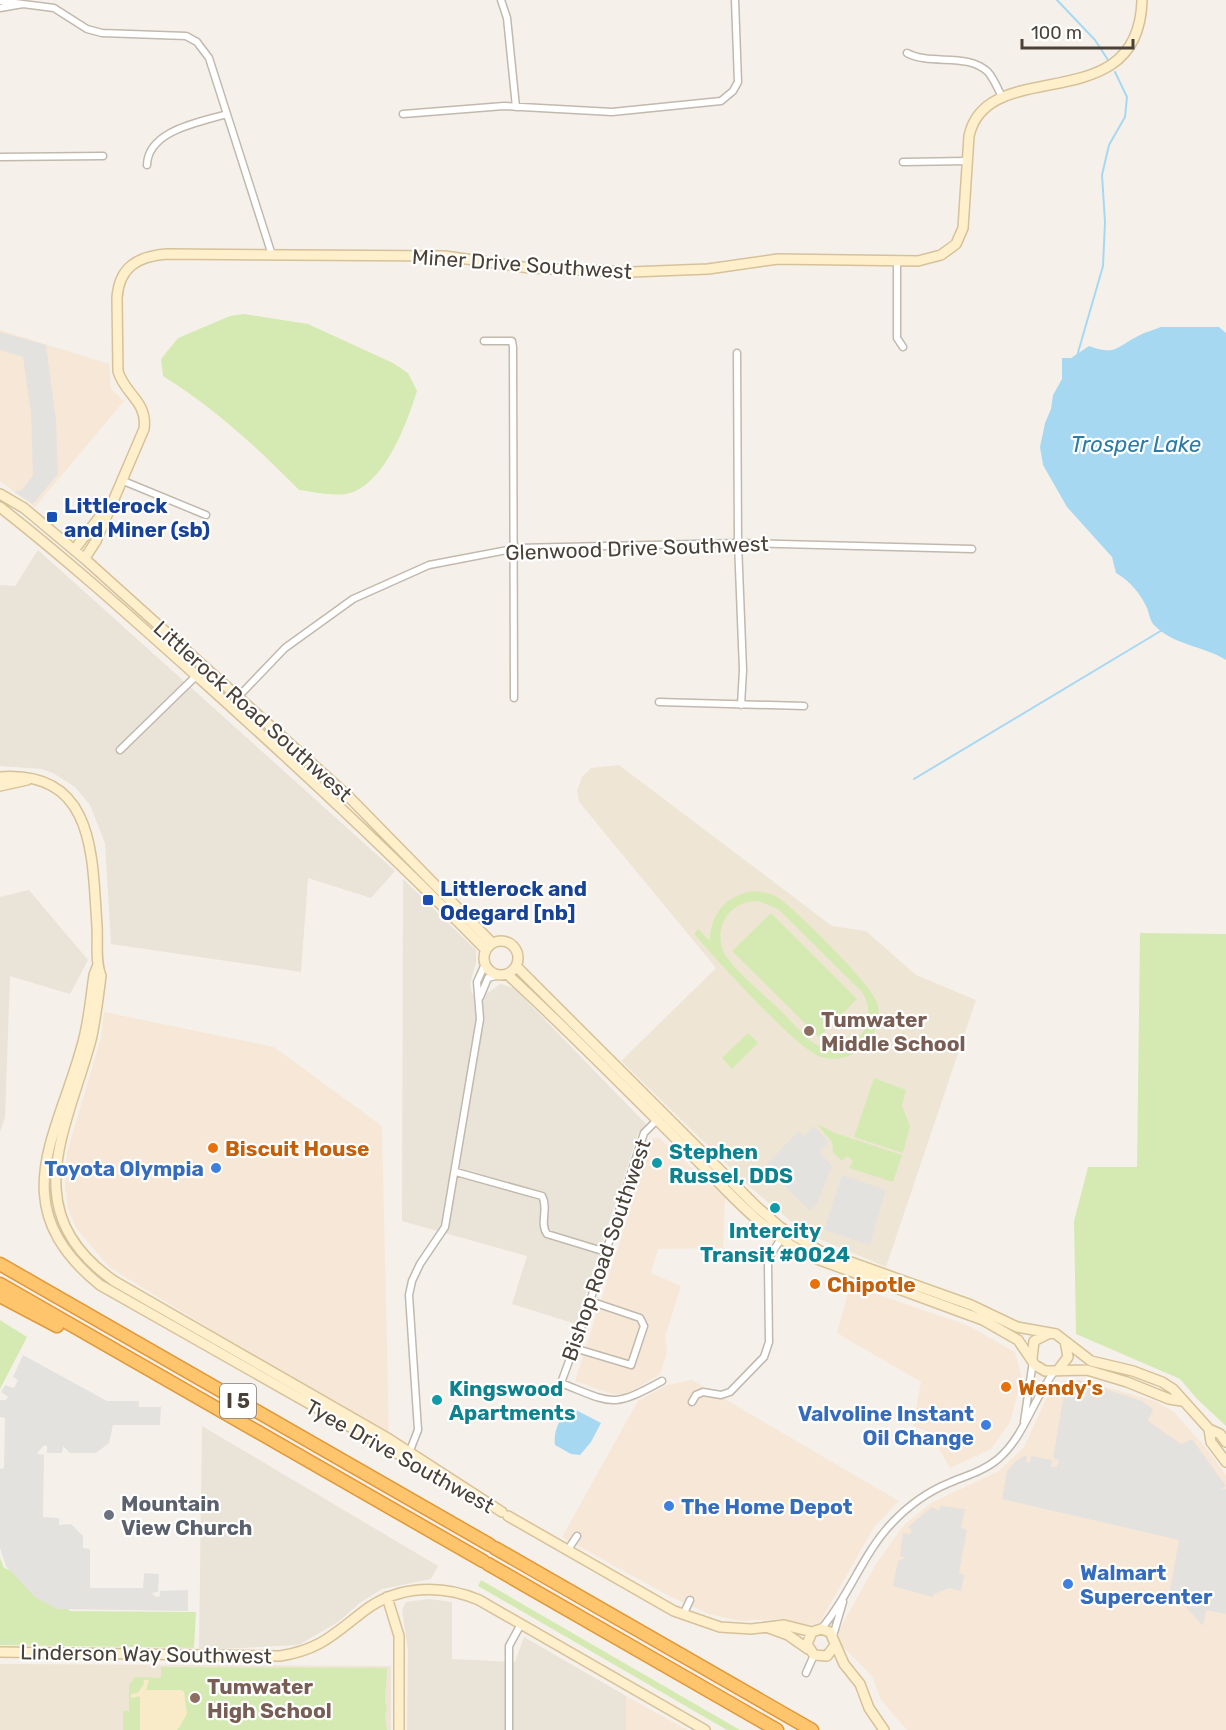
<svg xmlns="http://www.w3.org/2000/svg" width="1226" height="1730" viewBox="0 0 1226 1730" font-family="Rubik,sans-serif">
<rect width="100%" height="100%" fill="#f5f1ea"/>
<path fill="#e9e3d8" d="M38 550 395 871 371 898 308 878 301 972 111 944 105 843 90 805 75 787 53 773 42 769 0 766V585L15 586Z
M403 879 476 950V962L470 984 472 994 488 993 500 984 514 988 646 1124 638 1134 576 1324 512 1304 527 1256 402 1221Z
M29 890 88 960 70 994 10 976 5 1117 0 1132V897Z
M202 1426 438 1566 431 1579 382 1589 361 1602 338 1622 299 1645 199 1650Z
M429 1599 452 1602V1659L515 1662 524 1637 626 1696V1730H407L408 1650 402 1610 406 1602Z"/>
<path fill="#f7e7d6" d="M0 330 109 364 111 389 124 401 35 507 0 481Z
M104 1012 274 1047 382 1126 389 1439 109 1267 76 1228 68 1208 65 1186 67 1152 101 1038Z
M658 1137 725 1198 723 1248 658 1249 651 1273 681 1286 665 1337 667 1353 660 1374 626 1395 612 1394 575 1381 653 1138Z
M850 1285 967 1325 1015 1352 1022 1378 1010 1422 991 1449 950 1468 929 1432 913 1426 921 1382 837 1333Z
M692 1380 899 1501 874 1527 820 1622 809 1625 780 1619 740 1621 709 1614 669 1596 562 1537 638 1401 667 1385Z
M1081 1380 1155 1401 1174 1412 1206 1448 1226 1475V1730H907L881 1700 872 1676 836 1640 838 1632 876 1564 904 1525 931 1503 999 1471 1024 1447 1047 1397 1055 1387 1064 1381Z
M626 1696 687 1730H626Z"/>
<path fill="#efe5d4" d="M619 765 832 926 866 931 916 975 976 1000 886 1267 805 1233 751 1188 621 1061 716 968 579 802 577 791 582 777 591 768Z
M0 1664 391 1666V1730H0Z"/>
<path fill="#d5eab3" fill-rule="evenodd" d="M244 314 308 324 393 363 408 373 417 391C407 423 385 483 350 493 336 497 313 492 299 490 258 448 213 407 163 376L161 359 178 338 230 316Z
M755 891C764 892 773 894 780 899 797 911 872 985 877 1002 881 1016 877 1033 867 1044 855 1056 838 1062 821 1057 796 1049 715 958 694 934L698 929 710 941C710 913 727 894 755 891ZM758 901 778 909 862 992C882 1023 850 1064 815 1044 804 1037 794 1024 785 1015 766 996 741 977 725 955 712 929 728 901 758 901Z
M771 913 857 999 819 1037 732 951Z
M1140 933 1226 934V1426L1197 1399 1180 1379 1076 1334 1074 1221 1088 1167H1137Z
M748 1033 758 1043 732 1069 722 1058Z
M874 1078 906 1090 902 1106 910 1126 903 1153 854 1137Z
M817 1124 835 1133 902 1155 893 1182 849 1168 853 1161 847 1156 842 1161 833 1152 832 1142Z
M0 1320 27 1337 0 1389Z
M0 1558 4 1568C27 1575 56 1593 70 1611L196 1612 194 1648 0 1645Z
M481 1580 740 1730H727L478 1586Z
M161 1667 387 1668 385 1702 387 1709 385 1714 387 1730H177L182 1724 181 1690H145L148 1680H144L143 1688 131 1698 140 1696V1730H123V1711H129V1685L135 1677 161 1678Z"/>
<path fill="#f9ebc7" d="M143 1680H149L146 1690H182L184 1692 187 1714 177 1730H140V1696L131 1698V1694L138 1693 145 1682Z"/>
<path fill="#e4e2df" d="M0 332 46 345 56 420 58 474 33 504 14 492 22 490 33 475 31 413 23 357 0 350Z
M814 1126 829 1142 819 1152 832 1166 817 1204 810 1211 765 1166 799 1131 804 1136Z
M842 1175 886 1190 870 1245 824 1230Z
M23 1355 107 1401H139V1407H161L160 1425H113L109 1443 96 1453H70L63 1446 62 1453H47V1445L43 1446 37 1454 44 1455 43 1517 59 1518V1525L71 1524 83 1536V1548L90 1549V1588H143L144 1573 159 1574 158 1592 152 1593 156 1597 160 1596V1591L188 1590V1611L57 1609 35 1597 6 1566 0 1548V1469L4 1468 5 1418 0 1417V1400H6L8 1397 1 1392 5 1385 14 1388 18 1380 13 1377Z
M1077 1380 1142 1401 1153 1409 1148 1421 1181 1444 1192 1439 1226 1486 1220 1490 1226 1489V1614L1206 1610 1203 1626 1170 1589 1179 1540 1002 1499 1007 1471 1017 1460 1026 1455 1027 1463 1030 1462 1031 1456 1052 1460 1051 1467H1057L1059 1460 1053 1458 1065 1389 1075 1391Z
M940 1506 965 1509 961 1527 967 1530 959 1573 964 1575 961 1591 949 1588 934 1594 933 1597 893 1586 898 1561 905 1558 900 1556 903 1533 910 1534 912 1531 908 1527 932 1507 939 1511Z"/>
<path fill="#a7d8f2" d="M1161 327H1219L1226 333V660C1204 646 1173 645 1154 625 1150 621 1149 613 1147 608 1140 593 1130 581 1116 573L1112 557 1067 507 1043 465 1040 447 1045 423 1051 409 1053 395 1062 379V358H1071L1089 346C1116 356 1116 347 1138 336 1145 332 1154 330 1161 327Z
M570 1410H576L601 1423 591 1442 580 1455 571 1454 555 1445C553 1434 559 1416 570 1410Z"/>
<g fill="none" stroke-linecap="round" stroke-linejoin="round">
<path stroke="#a7d8f2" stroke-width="2" d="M1057 0 1095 40 1108 60
M1077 356 1103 266 1105 222 1102 175 1109 145 1125 117 1127 97 1115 72
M914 779 1164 629"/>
<g stroke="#c1b9ad" stroke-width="9">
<path id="street" d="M501 0 507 18 516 107
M0 1 23 4 0 8
M23 4 54 8 87 29 102 33 186 36 197 42 209 58 272 255
M907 53C931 66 967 52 988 72 994 79 998 89 1002 97
M403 114 504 106 612 112 721 101 733 91 738 82 735 0
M0 157 103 156
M903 162 968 161
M147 165C148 130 201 122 227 114
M897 262V338L903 347
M484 341H512L513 347 514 698
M737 353 738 543 743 670 741 705
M121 480 206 515
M238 697 285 648 353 599 429 565 518 548 738 543 972 549
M659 702 804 706
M120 750 196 676
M480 997 488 978 499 975
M657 1120 644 1133 584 1320 561 1383C612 1403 611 1409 662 1381
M456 1172 542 1196C549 1209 539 1223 547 1234L606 1252
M574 1348 631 1365 644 1326 640 1318 590 1301
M692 1402 696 1395 703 1392 721 1395 730 1392 764 1357 769 1342 768 1265 771 1254 781 1239
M1024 1422 1033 1361
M409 1453 418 1430 409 1295 412 1281 420 1264 445 1227 480 1019 477 982 485 964
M567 1551 577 1536
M683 1615 690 1600
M821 1629C849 1597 863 1553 892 1523 908 1506 927 1492 949 1483 965 1476 984 1471 998 1459 1025 1436 1033 1398 1055 1371
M833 1636 843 1602
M806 1673 814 1655
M509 1730V1646L521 1624"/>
</g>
<g stroke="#d6c29a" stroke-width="12">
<path id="secondary" d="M0 494 24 508 86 560 348 796 492 943
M0 507C69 561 134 620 199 678 297 766 394 856 486 950
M74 550 105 510
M85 558 96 541 144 429C148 401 124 394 118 371L117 298C119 267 138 256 167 254L445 256 530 268 631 272 708 269 778 259 918 261 941 255 956 244 963 228 969 136C987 53 1139 122 1142 0
M0 777C96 770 92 857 97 926 98 943 95 961 101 976 98 998 96 1019 91 1040 66 1132 16 1212 114 1281L389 1439 502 1512
M0 786 27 780
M484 958a17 17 0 1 1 34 0a17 17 0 1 1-34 0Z
M516 966 756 1206 780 1227 820 1251 971 1305 1017 1327 1056 1334 1091 1361 1133 1371 1162 1382 1173 1389 1209 1429 1220 1434 1226 1442
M97 967 94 975C91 996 89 1018 84 1038 60 1134 0 1204 100 1285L458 1488
M507 974C568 1030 626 1089 684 1147 725 1188 764 1236 817 1259L983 1320 1018 1340 1035 1365 1045 1371 1087 1370 1127 1382 1169 1399 1182 1401
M1032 1358 1034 1341 1048 1334
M1058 1370 1068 1357 1065 1341
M1209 1429 1211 1442 1226 1462
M508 1516 674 1611 720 1627 751 1629 784 1625 812 1632 821 1629 830 1632 844 1664 860 1684 869 1708 884 1730
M387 1597 399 1636V1730
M769 1628 788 1635 808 1649
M812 1632 807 1644 814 1655 827 1656 835 1645
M0 1652 280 1656C320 1650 334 1634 364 1611 398 1585 442 1584 479 1600L705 1730"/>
</g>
<g stroke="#e09839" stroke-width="15">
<path id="highway" d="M0 1264 490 1545
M0 1284 483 1561
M0 1296 57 1326
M495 1548 812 1730
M488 1564 777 1730"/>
</g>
<use href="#street" stroke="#fff" stroke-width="6"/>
<use href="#secondary" stroke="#ffefcb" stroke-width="9"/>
<use href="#highway" stroke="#ffc56c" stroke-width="12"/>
</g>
<g fill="#1a4fb4" stroke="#fff" stroke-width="2">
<rect x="46" y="511" width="12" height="12" rx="3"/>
<rect x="422" y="894" width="12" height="12" rx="3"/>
</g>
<g fill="#8d6e63" stroke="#fff" stroke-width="2">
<circle cx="809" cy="1031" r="6"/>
<circle cx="195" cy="1698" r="6"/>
</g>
<g fill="#e8710a" stroke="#fff" stroke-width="2">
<circle cx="213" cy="1148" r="6"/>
<circle cx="815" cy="1284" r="6"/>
<circle cx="1006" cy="1387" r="6"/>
</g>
<g fill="#0f9aa8" stroke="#fff" stroke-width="2">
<circle cx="657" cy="1163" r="6"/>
<circle cx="775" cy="1208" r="6"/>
<circle cx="437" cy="1400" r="6"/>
</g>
<g fill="#3f7fe0" stroke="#fff" stroke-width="2">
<circle cx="216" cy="1168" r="6"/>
<circle cx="986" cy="1425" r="6"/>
<circle cx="669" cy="1506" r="6"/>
<circle cx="1068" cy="1584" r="6"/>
</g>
<circle fill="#6b7280" stroke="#fff" stroke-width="2" cx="109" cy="1515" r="6"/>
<g text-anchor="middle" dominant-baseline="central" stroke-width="4.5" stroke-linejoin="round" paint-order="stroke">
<rect fill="#fff" stroke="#807b74" stroke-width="1.5" x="220" y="1384" width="36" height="34" rx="4.5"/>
<g font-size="20" font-weight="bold" fill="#4a4238">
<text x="238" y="1401">I 5</text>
</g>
<g font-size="21" fill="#4a4238" stroke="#fff">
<text transform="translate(522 264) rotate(4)">Miner Drive Southwest</text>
<text transform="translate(637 548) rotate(-2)">Glenwood Drive Southwest</text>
<text transform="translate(253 711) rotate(42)">Littlerock Road Southwest</text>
<text transform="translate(606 1250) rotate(-71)">Bishop Road Southwest</text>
<text transform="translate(400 1456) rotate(29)">Tyee Drive Southwest</text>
<text transform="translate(146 1654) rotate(1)">Linderson Way Southwest</text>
</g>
<g font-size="21" font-weight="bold" fill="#164399" stroke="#fff" text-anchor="start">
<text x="64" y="505">Littlerock<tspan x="64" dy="24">and Miner (sb)</tspan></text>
<text x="440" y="888">Littlerock and<tspan x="440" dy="24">Odegard [nb]</tspan></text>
</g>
<g font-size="21" font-weight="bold" fill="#785e54" stroke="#fff" text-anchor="start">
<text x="821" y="1019">Tumwater<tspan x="821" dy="24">Middle School</tspan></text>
<text x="207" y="1686">Tumwater<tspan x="207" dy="24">High School</tspan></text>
</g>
<g font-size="21" font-weight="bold" fill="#c56008" stroke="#fff" text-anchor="start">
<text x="225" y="1148">Biscuit House</text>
<text x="827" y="1284">Chipotle</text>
<text x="1018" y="1387">Wendy's</text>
</g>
<g font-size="21" font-weight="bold" fill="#0d838f" stroke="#fff" text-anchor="start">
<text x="669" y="1151">Stephen<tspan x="669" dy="24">Russel, DDS</tspan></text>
<text x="775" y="1230" text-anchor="middle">Intercity<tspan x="775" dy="24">Transit #0024</tspan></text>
<text x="449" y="1388">Kingswood<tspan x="449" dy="24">Apartments</tspan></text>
</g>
<g font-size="21" font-weight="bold" fill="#366cbe" stroke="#fff" text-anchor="end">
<text x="204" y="1168">Toyota Olympia</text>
<text x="974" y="1413">Valvoline Instant<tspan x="974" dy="24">Oil Change</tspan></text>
<text x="681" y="1506" text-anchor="start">The Home Depot</text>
<text x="1080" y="1572" text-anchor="start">Walmart<tspan x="1080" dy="24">Supercenter</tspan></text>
</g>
<g font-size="21" font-weight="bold" fill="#5b616d" stroke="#fff" text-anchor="start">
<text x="121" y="1503">Mountain<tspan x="121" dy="24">View Church</tspan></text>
</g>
<g font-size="22" font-style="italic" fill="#2b7ba8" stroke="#fff">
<text x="1136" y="444">Trosper Lake</text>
</g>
</g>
<path d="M1022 39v9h111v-9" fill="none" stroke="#4a4238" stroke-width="3"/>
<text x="1031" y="39" font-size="18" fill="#4a4238" stroke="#ffffff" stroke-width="4.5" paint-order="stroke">100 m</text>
</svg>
